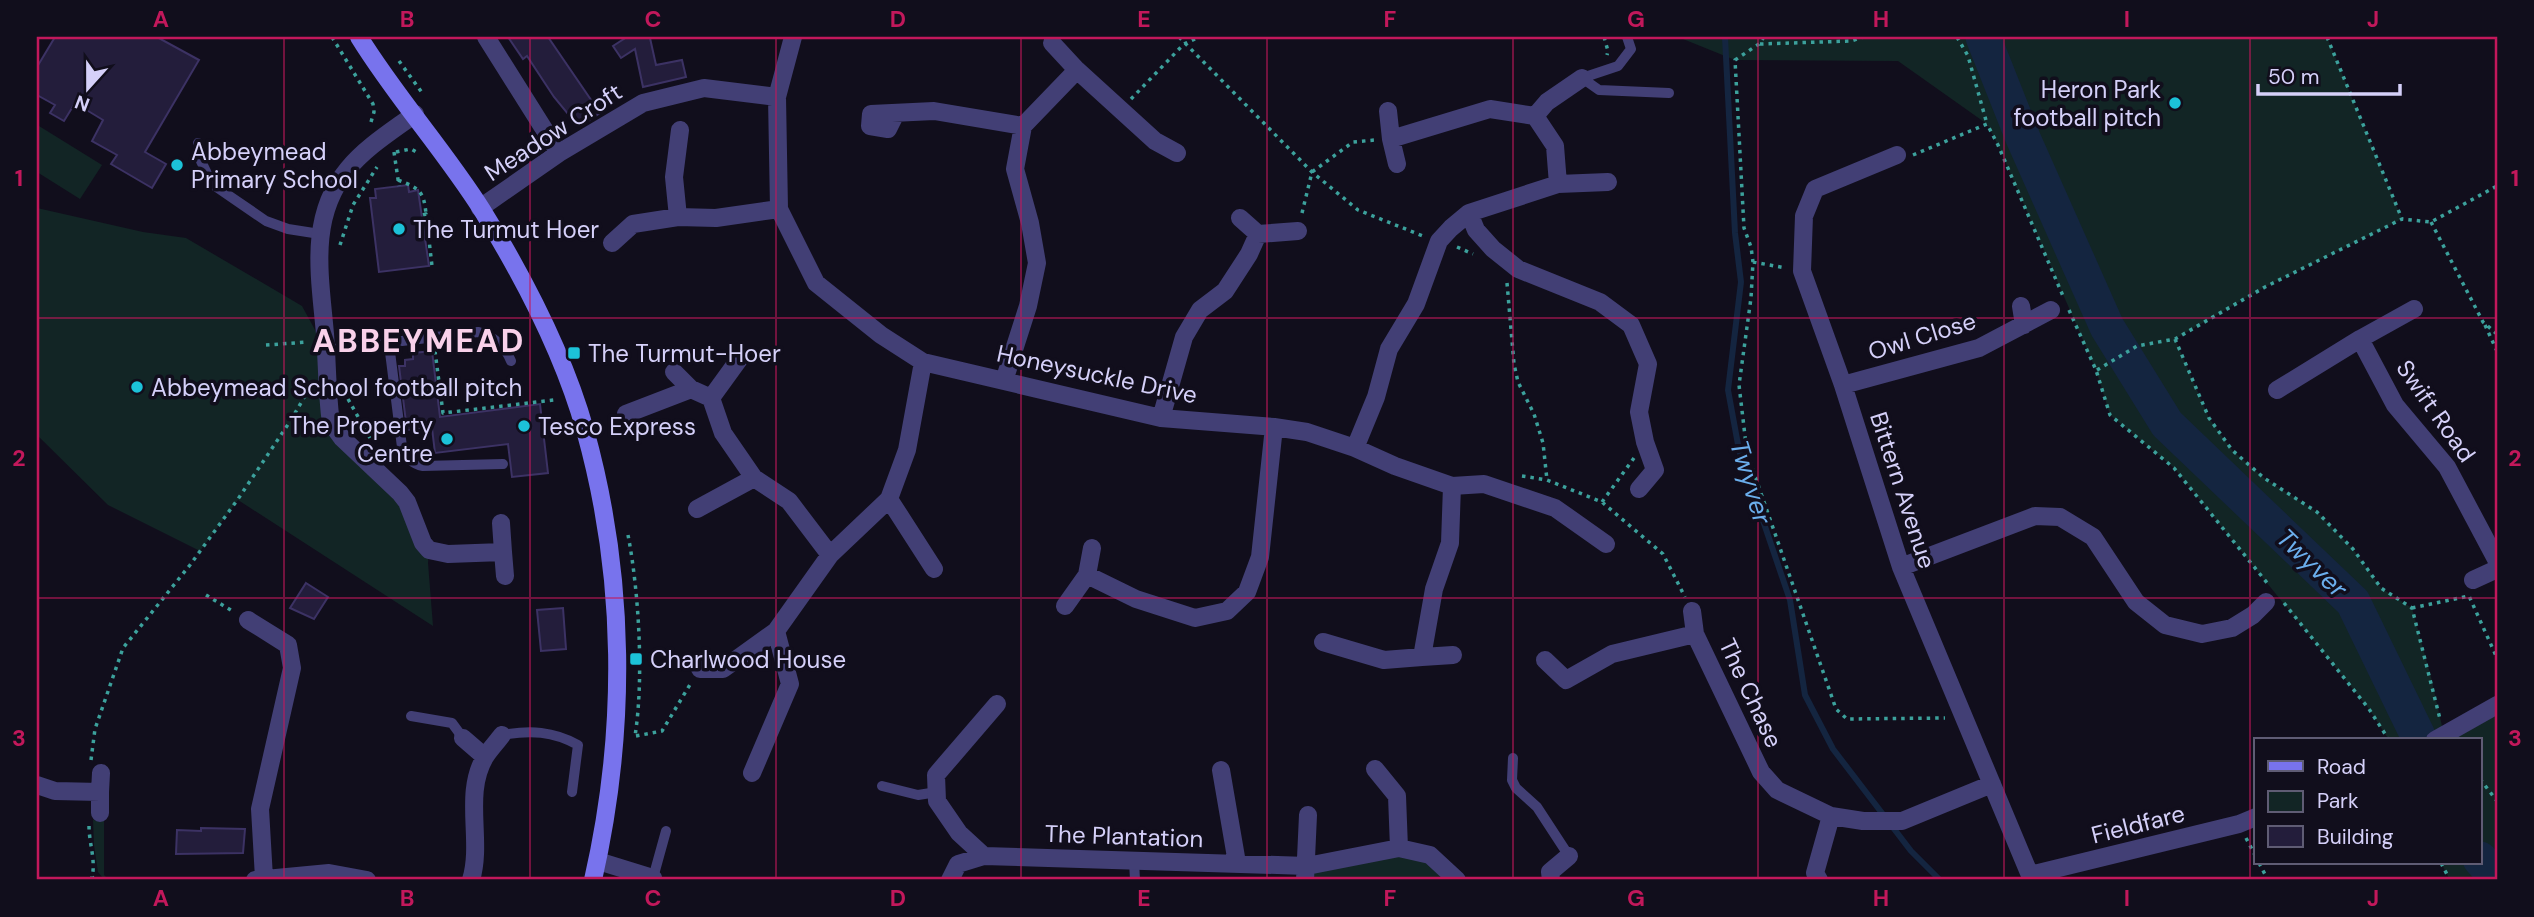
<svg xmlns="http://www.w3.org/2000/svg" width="2534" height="917" viewBox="0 0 2534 917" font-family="'DM Sans',sans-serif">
<rect width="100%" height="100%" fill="#110e1c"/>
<path fill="#122525" d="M1678 37H2327L2402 219 2265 287 2175 339 2209 418 2232 450 2264 478 2317 512 2353 549 2381 588 2412 608 2431 677 2444 735 2497 705V880H2450L2441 863H2480V740H2389L2369 709 2174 468 2110 415 2096 370 1998 145 1987 124 1898 61 1735 60Z
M39 126 102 165 80 199 37 172V131Z
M37 208 143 232 186 238 302 306 326 350 330 415 400 493 429 550 428 563 433 626 238 500 200 551 108 505 37 435Z
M93 820 104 821V875L108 879 102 877 98 872 94 845Z
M1399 848 1457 880H1305L1307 866Z"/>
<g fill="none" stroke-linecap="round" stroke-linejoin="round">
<path stroke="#142540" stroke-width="6" d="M1725 37 1735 233 1741 282 1728 390 1739 450 1790 600 1805 695 1833 749 1911 851 1940 880"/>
<path stroke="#142540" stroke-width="35" d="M1983 37 2023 138 2107 327 2167 424 2353 602 2420 740
M2480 859 2497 878"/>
</g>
<path fill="#231d3b" stroke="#3c3264" stroke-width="2" d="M55 37H157L199 60 145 152 166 164 152 188 111 164 117 155 92 141 103 120 75 103 64 121 50 113 55 105 37 95V67Z
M508 37H548L600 113 582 125 580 123 577 125 554 97 527 56 523 59Z
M627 37H652L650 38 656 65 682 60 686 77 643 87 635 49 621 58 613 46Z
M408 185 409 192 418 190 429 266 379 272 370 198H376L375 189Z
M432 351 440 417 540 404 548 473 512 477 508 444 435 453 432 428 407 430 399 366H405V360L413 359V353Z
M306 583 328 597 314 619 290 608Z
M563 608 566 649 541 651 537 610Z
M201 828 245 829 243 853 176 854 177 830 201 831Z"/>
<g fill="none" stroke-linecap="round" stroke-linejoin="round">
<path stroke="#3ca19c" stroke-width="3.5" stroke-dasharray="3.5 5" stroke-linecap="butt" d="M332 37 373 104 374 112 371 122
M1179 37 1312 172 1358 210 1423 236
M1604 37 1608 51 1607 55
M1764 37 1759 44 1735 60 1744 228 1751 247 1753 262 1751 298 1739 385 1747 453 1836 709 1847 719 1945 718
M1957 37 1968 56 1987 124
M2327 37 2402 219
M1760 44 1851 41 1863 37
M399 61 423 94
M1131 99 1184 44 1199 37
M394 152 399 186
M396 152 411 149 418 153
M1913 155 1987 124 1998 145 2063 296
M398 180C419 188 424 191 426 214
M1302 213 1312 172 1353 142 1375 140
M423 215 426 214 432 266
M2431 222 2483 322 2497 334
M340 245 353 205 377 167
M1457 247 1473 254
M1753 262 1786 268
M1507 283 1514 364 1518 382 1534 414 1543 443 1547 480
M2069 310 2096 370 2110 415 2174 468 2268 584
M2485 325 2497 351
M2175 339 2209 418 2232 450 2264 478 2317 512 2353 549 2381 588 2412 608 2440 719
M266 345 308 342
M435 351 443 413 554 400
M2097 370 2137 346 2175 339 2265 287 2402 219 2431 222 2497 186
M348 399 370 438
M1522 476 1547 480 1602 502 1663 554 1685 597
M1602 502 1634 458
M628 535C639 592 644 679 635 736
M206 595 234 612
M2284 603 2369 709 2389 740
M2412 608 2469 596 2497 658
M636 736 662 731 691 683
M91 760 95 729 123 648 190 565 238 499 291 420 309 389
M2480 779 2497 801
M89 826C89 843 96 861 92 877L95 880
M2246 838 2256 857
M2259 863 2268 880
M2441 863 2450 880"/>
<path stroke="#423f75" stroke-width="10" d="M1582 78 1599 90 1669 93
M1582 78 1618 66 1631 49 1627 37
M198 143 200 159 212 184 266 221 288 229 320 234
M389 344 402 447C406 458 412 464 423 466L503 464
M326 350 478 332C492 335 506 347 511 361
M411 716 452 723 463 738
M502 735C530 730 553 731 578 745L572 792
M1513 758 1512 780 1516 788 1537 807 1569 856
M882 786 918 795 937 792
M1134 861 1135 880
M653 878 666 831"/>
<path stroke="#423f75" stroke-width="18" d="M486 37 559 153
M793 37 777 97 779 209 816 283 881 335 923 362 1161 418 1274 427 1307 432 1355 448 1395 466 1452 486 1484 484 1555 508 1606 544
M1052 43 1077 70
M1388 111 1391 139 1490 109 1535 116 1555 146 1558 184
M896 113 888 129 870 126 871 114 934 111 1023 126
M415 114C392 131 366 147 348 169 308 217 320 276 325 334 327 361 327 388 330 415L334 427 342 438 400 493 407 502 423 543 429 550 448 554 503 552 505 576
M1535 116 1547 102 1582 78
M1391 139 1397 164
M1897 155 1815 189 1804 216 1802 271 1843 385 1901 567 2032 880
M480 208 559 153 643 103 704 88 777 97
M1469 213 1476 230 1493 249 1518 269 1600 302 1631 325 1648 364 1639 412 1645 442 1655 470 1639 489
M678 217 674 177 680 130
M1240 218 1258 234
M612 243 633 224 678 217 716 218 779 209
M2021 306 2024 325
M2360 339 2414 309
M674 372 691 389 711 398 723 433 754 478 789 501 830 555 889 499 907 450 923 362
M1004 381 1028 306 1037 263 1030 223 1015 169 1023 126 1077 70 1155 141 1177 153
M1843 385 1979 348 2051 310
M2277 390 2360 339 2395 405 2447 467 2497 561
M711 398 740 358
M626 414 691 389
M1161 418 1184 337 1200 310 1225 291 1249 254 1258 234 1298 231
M1355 448 1376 397 1389 349 1416 304 1439 241 1451 228 1469 213 1558 184 1608 182
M889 499 934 569
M697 509 754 478
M501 523 503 552
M1901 567 2035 516 2060 517 2093 537 2136 602 2165 625 2202 634 2232 628 2253 615 2266 602
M1087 575 1092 548
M2473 580 2497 569
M1065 606 1087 575 1136 599 1195 618 1227 611 1247 592 1260 557 1274 427
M1692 611 1695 634
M248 620 288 645 292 668 260 809 264 878
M1323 642 1384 660 1422 657 1434 589 1450 543 1452 486
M1422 657 1453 655
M1545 660 1566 680 1612 654 1695 634 1761 772 1777 790 1831 816 1863 821H1902L1992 784
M700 669H723L776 631 830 555
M463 738 485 757
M2435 740 2497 705
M1375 769 1397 796 1399 848
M1221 770 1237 863
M752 773 790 684 776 631
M37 785 55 791 100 792V813
M100 792 101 773
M984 856 959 833 937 801 936 775 997 704
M598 861 653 878
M2030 875 2239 824 2256 817
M255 880 329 873 367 880
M471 880C483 841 463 794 485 757 490 749 497 742 502 735
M950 880 958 864 984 856 1307 866 1399 848 1430 855 1457 880
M1305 880 1308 815
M1551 880 1550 872 1569 856
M1819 880 1815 873 1831 816"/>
<path stroke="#7873ed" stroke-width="18" d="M359 37C396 97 444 150 482 210 524 278 563 352 585 430 626 577 627 731 593 880"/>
</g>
<path fill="none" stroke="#c2185b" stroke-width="2" stroke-opacity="0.55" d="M284 37V880M530 37V880M776 37V880M1021 37V880M1267 37V880M1513 37V880M1758 37V880M2004 37V880M2250 37V880M37 318H2497M37 598H2497"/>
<g fill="#1cc2d8" stroke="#110e1c" stroke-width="2.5">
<circle cx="2175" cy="103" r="7"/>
<circle cx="177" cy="165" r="7"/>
<circle cx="399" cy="229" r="7"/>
<rect x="567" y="346" width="14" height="14" rx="3.5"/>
<circle cx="137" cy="387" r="7"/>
<circle cx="524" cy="426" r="7"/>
<circle cx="447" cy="439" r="7"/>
<rect x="629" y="652" width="14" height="14" rx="3.5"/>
</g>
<g text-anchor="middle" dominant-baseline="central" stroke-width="7" stroke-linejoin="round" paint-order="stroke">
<g font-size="24" fill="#d5d0f9" stroke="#110e1c" text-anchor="start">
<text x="2161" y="89" text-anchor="end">Heron Park<tspan x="2161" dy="28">football pitch</tspan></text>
<text x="191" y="151">Abbeymead<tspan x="191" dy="28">Primary School</tspan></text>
<text x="413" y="229">The Turmut Hoer</text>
<text x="588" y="353">The Turmut-Hoer</text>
<text x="151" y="387">Abbeymead School football pitch</text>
<text x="433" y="425" text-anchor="end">The Property<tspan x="433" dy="28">Centre</tspan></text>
<text x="538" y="426">Tesco Express</text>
<text x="650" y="659">Charlwood House</text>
</g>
<g font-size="24" fill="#d5d0f9" stroke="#110e1c">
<text transform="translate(553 132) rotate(-33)">Meadow Croft</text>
<text transform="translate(1922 336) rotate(-17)">Owl Close</text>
<text transform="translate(1097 374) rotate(12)">Honeysuckle Drive</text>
<text transform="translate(2436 411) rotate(55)">Swift Road</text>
<text transform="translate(1903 490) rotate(72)">Bittern Avenue</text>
<text transform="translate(1751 693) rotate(65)">The Chase</text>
<text transform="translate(2138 824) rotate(-14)">Fieldfare</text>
<text transform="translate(1124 836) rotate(2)">The Plantation</text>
</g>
<g font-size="26" font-style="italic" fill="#6baeec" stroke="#110e1c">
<text transform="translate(1751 482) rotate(73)">Twyver</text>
<text transform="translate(2312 563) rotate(44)">Twyver</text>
</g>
<g font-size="32" font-weight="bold" letter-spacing="2" fill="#f9d1ea" stroke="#110e1c">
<text x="419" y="341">ABBEYMEAD</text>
</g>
</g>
<rect width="2534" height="917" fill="none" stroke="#110e1c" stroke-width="77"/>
<rect x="2254" y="738" width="228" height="126" fill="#110e1c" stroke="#5f5c74" stroke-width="2"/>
<rect x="2268" y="761" width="35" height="10" fill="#7873ed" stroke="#5f5c74" stroke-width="2"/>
<text x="2317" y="774" font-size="21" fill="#d5d0f9">Road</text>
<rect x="2268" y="791" width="35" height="21" fill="#122525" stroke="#5f5c74" stroke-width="2"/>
<text x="2317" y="808" font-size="21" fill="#d5d0f9">Park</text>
<rect x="2268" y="826" width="35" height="21" fill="#231d3b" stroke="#5f5c74" stroke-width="2"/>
<text x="2317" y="844" font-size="21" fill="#d5d0f9">Building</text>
<g transform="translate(88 88) rotate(201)" stroke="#110e1c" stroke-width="5" paint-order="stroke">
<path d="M0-5L12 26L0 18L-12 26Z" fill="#d5d0f9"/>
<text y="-10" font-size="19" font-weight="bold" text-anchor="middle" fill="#d5d0f9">N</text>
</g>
<path d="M2258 84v10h142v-10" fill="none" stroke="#d5d0f9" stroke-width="3.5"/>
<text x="2268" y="84" font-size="21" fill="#d5d0f9" stroke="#110e1c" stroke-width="5" paint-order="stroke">50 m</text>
<rect x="38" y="38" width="2458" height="840" fill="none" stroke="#c2185b" stroke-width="2.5"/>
<g font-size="23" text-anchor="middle" font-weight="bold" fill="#c2185b">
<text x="161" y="27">A</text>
<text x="407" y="27">B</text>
<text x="653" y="27">C</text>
<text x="898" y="27">D</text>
<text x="1144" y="27">E</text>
<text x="1390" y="27">F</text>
<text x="1636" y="27">G</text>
<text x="1881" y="27">H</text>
<text x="2127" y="27">I</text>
<text x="2373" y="27">J</text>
<text x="19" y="186">1</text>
<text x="2515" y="186">1</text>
<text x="19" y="466">2</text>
<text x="2515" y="466">2</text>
<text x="19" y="746">3</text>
<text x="2515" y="746">3</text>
<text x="161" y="906">A</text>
<text x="407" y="906">B</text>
<text x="653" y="906">C</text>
<text x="898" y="906">D</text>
<text x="1144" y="906">E</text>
<text x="1390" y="906">F</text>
<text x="1636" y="906">G</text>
<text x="1881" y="906">H</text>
<text x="2127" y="906">I</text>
<text x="2373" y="906">J</text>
</g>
</svg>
